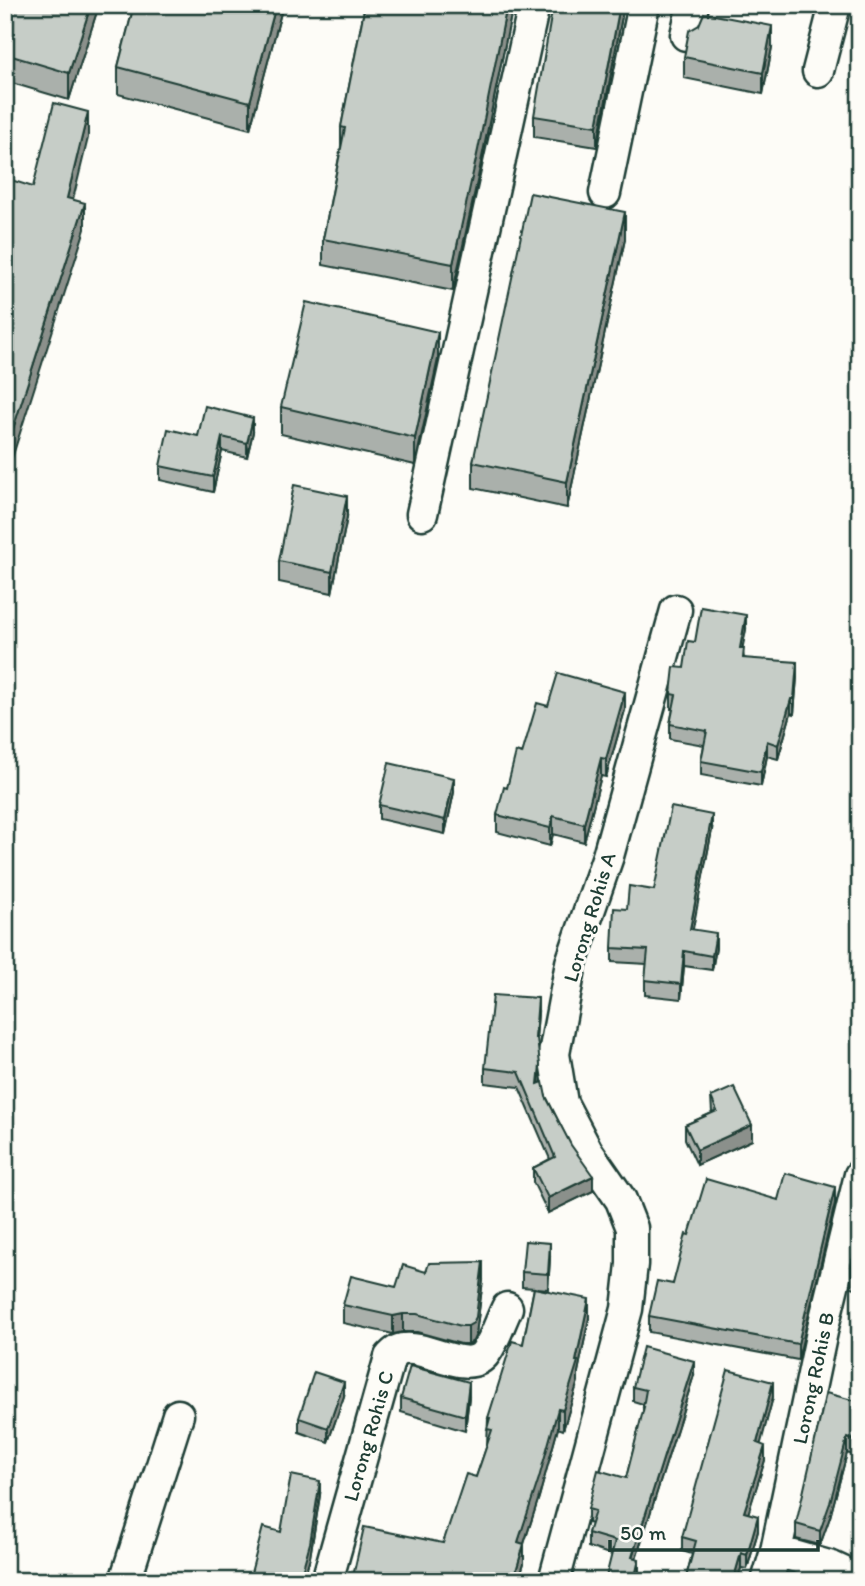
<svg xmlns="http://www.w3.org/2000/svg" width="865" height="1586" viewBox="0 0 865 1586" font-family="Itim,sans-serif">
<rect width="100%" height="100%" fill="#fdfcf7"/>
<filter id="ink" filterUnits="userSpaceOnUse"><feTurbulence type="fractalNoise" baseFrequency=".0143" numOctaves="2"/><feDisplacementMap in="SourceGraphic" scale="14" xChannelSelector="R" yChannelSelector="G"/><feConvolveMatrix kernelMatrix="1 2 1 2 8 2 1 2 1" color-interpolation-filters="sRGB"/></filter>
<g filter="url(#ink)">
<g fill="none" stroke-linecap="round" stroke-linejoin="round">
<g stroke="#1f3d34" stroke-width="35">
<path id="minor" d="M686 35 693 5
M818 71 835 5
M605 193 644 5
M422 514 534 5
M776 1551 832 1567 860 1580
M125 1581 178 1415
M327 1581 390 1357C394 1353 398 1349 404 1349 427 1345 470 1377 486 1352 495 1340 500 1322 507 1308
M554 1581 627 1309 632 1264V1228L621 1200 587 1151 562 1103 554 1054 571 963 608 856 676 610
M767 1581 776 1551 823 1327 860 1175"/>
</g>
<use href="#minor" stroke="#fdfcf7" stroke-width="30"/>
</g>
<path fill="#aab0ab" stroke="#1f3d34" stroke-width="2" d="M5 5H99L69 100 5 81Z
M134 5H283L250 129 118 94V67Z
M365 5H513L478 177 453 291 323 265V239L341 147V127Z
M623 5V11L597 147 534 137V116Z
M851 5H860V13L851 11Z
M772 47 763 94 684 78V57Z
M625 239 567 508 473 488V462Z
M438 359 415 465 281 434V407Z
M253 432 247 457 222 451 213 492 160 480V466L198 436Z
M347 517 332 593 279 582V561Z
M746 629 742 648 744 658 797 677 794 714 791 713 778 759 767 756 761 786 701 775V761L704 745 670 739V724L673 709H671V694L684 668 695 642Z
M548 706 625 710 606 777 601 776 584 842 553 834 550 846 497 832V815L507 788 522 754Z
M454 792 445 834 379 819V805Z
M712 830 692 930 716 948 712 970 684 966 681 999 645 995V980L647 964 612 962V948L627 909 654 890Z
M538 1013 536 1038 540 1084 593 1191 548 1213 533 1182V1168L550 1159 519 1087 485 1083V1068Z
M711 1097 752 1140 697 1165 685 1139V1125L712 1113Z
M778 1200 835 1203 798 1360 649 1332V1316L673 1284 689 1235Z
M860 1229V1289L851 1287V1266Z
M550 1258 548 1289 537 1288 589 1318 578 1372V1381L563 1430 558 1428 539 1497 524 1544V1563L518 1581H352L443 1543 476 1477 487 1445 488 1418 523 1344 534 1288 522 1287V1272Z
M426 1272 483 1280 476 1334 473 1341 468 1344H461L417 1332H403L393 1334 343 1323V1305L396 1287Z
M694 1375 636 1558 639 1573 612 1555 588 1547V1533L591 1524 588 1523V1509L626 1478 643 1413V1404L633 1401V1387Z
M344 1396 328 1442 299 1432V1418Z
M469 1397 465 1431 401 1412V1398Z
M773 1397 760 1444 765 1460 748 1513 758 1531 747 1569 741 1568 737 1581H685L692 1554 682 1551V1537Z
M860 1402V1431L853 1455 847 1453 830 1517 820 1545 796 1539V1524Z
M320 1495 310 1557 303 1581H247L251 1573Z"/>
<path fill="#8b908b" stroke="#1f3d34" stroke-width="2" d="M91 5H99L69 100V73Z
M276 5H283L250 129V102Z
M507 5H513L478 177 453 291V264Z
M620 5H623V11L597 147V126Z
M772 26V47L763 94V73Z
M88 112V138L67 224V198Z
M85 203V229L5 480V454Z
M625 212V239L567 508V482Z
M438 332V359L415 465V438Z
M253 418V432L247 457V443Z
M222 437V451L213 492V477Z
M347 496V517L332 593V572Z
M746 615V629L740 662V648Z
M797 662V677L794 714V699Z
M625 692V710L606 777V759Z
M791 699V713L778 759V745Z
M767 741V756L761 786V772Z
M601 758V776L584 842V824Z
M454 778V792L445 834V820Z
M712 815V830L690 944V929Z
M553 816V834L550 846V828Z
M716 933V948L712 970V956Z
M684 951V966L681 999V984Z
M538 998V1013L535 1052V1038Z
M752 1125V1140L697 1165V1150Z
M593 1176V1191L548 1213V1198Z
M835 1187V1203L798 1360V1344Z
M550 1243V1258L548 1289V1274Z
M483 1262V1280L476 1334 473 1341 468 1344V1326Z
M589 1299V1318L578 1372V1381L563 1430V1410L576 1361Z
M403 1314V1332L393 1334V1316Z
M694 1361V1375L632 1571V1557Z
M344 1382V1396L328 1442V1428Z
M469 1382V1397L465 1431V1416Z
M773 1382V1397L757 1458V1443Z
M558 1409V1428L539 1497 518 1562V1542Z
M860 1416V1431L853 1455V1440Z
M847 1438V1453L830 1517 820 1545V1531Z
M765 1446V1460L744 1527V1512Z
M320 1481V1495L310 1557 303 1581H301V1575Z
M758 1516V1531L747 1569V1555Z
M524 1544V1563L518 1581H513Z
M741 1553V1568L737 1581H733Z
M639 1559V1573L637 1581H634Z"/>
<path fill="#c6cdc7" stroke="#1f3d34" stroke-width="2" d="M5 5H91L69 73 5 54Z
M134 5H276L250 102 118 67Z
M365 5H507L478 150 453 264 323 239 345 128 341 127Z
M553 5H620L597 126 534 116Z
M704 13 772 26 763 73 684 57 689 31 699 25Z
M54 103 88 112 67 198 85 203 5 454V178L33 187Z
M530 193 625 212 567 482 473 462Z
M306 302 438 332 415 438 281 407Z
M205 406 253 418 247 443 222 437 213 477 160 466 168 429 198 436Z
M294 485 347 496 332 572 279 561Z
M701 607 746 615 740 648H744L743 658 797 662 794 699H791L778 745 767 741 761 772 701 761 707 731 670 724 676 695 671 694 674 667 684 668 688 641 695 642Z
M558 673 625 692 606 759 601 758 584 824 553 816 550 828 497 815 504 787 507 788 516 752 522 754 537 703 548 706Z
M389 763 454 778 445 820 379 805Z
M671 807 712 815 690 929 716 933 712 956 684 951 681 984 645 980 648 950 612 948 614 908 627 909 629 886 654 890Z
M493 995 538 998 535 1038H537L540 1065 538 1084 543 1082 546 1097 571 1145 593 1176 548 1198 533 1168 555 1157 519 1072 485 1068Z
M734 1087 752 1125 697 1150 685 1125 717 1111 711 1097Z
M785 1173 835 1187 798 1344 649 1316 657 1281 673 1284 686 1234 689 1235 706 1179 778 1200Z
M860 1229V1268L851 1266Z
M525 1241 550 1243 548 1274 522 1272Z
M483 1262 476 1317 473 1323 468 1326H461L417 1314H403L393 1316 343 1305 351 1276 396 1287 403 1265 426 1272 429 1263Z
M534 1288 589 1299 576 1361H578L563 1410 558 1409 539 1478 518 1542 524 1544 513 1581H352L364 1527 443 1543 466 1474 476 1477 492 1430 487 1429 490 1418H488L512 1341 523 1344Z
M643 1347 694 1361 632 1557 639 1559 634 1581H605L615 1541 588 1533 595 1511 588 1509 598 1470 626 1478 644 1407H643L646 1390 633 1387Z
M410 1366 469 1382 465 1416 401 1398Z
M728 1370 773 1382 757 1443 765 1446 744 1512 758 1516 747 1555 741 1553 733 1581H685L696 1541 682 1537Z
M314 1372 344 1382 328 1428 299 1418Z
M826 1393 860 1402V1416L853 1440 847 1438 830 1503 820 1531 796 1524Z
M291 1475 320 1481 310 1543 301 1575 294 1573 292 1581H247L249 1573H251L263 1527 281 1532Z"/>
</g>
<g text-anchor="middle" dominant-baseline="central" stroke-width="6" stroke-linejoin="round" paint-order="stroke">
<g font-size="21" fill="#1f3d34" stroke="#fdfcf7">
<text transform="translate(589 917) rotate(-73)">Lorong Rohis A</text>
<text transform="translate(813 1378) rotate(-78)">Lorong Rohis B</text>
<text transform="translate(368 1436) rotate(-74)">Lorong Rohis C</text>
</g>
</g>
<rect width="865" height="1586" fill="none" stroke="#fdfcf7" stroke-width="28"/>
<rect x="14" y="14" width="837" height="1558" fill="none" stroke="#1f3d34" stroke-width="2.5" filter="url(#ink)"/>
<path d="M610 1540v10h208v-10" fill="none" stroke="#1f3d34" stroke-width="3.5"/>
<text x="620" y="1540" font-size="21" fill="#1f3d34" stroke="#fdfcf7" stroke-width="5" paint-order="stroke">50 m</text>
</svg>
